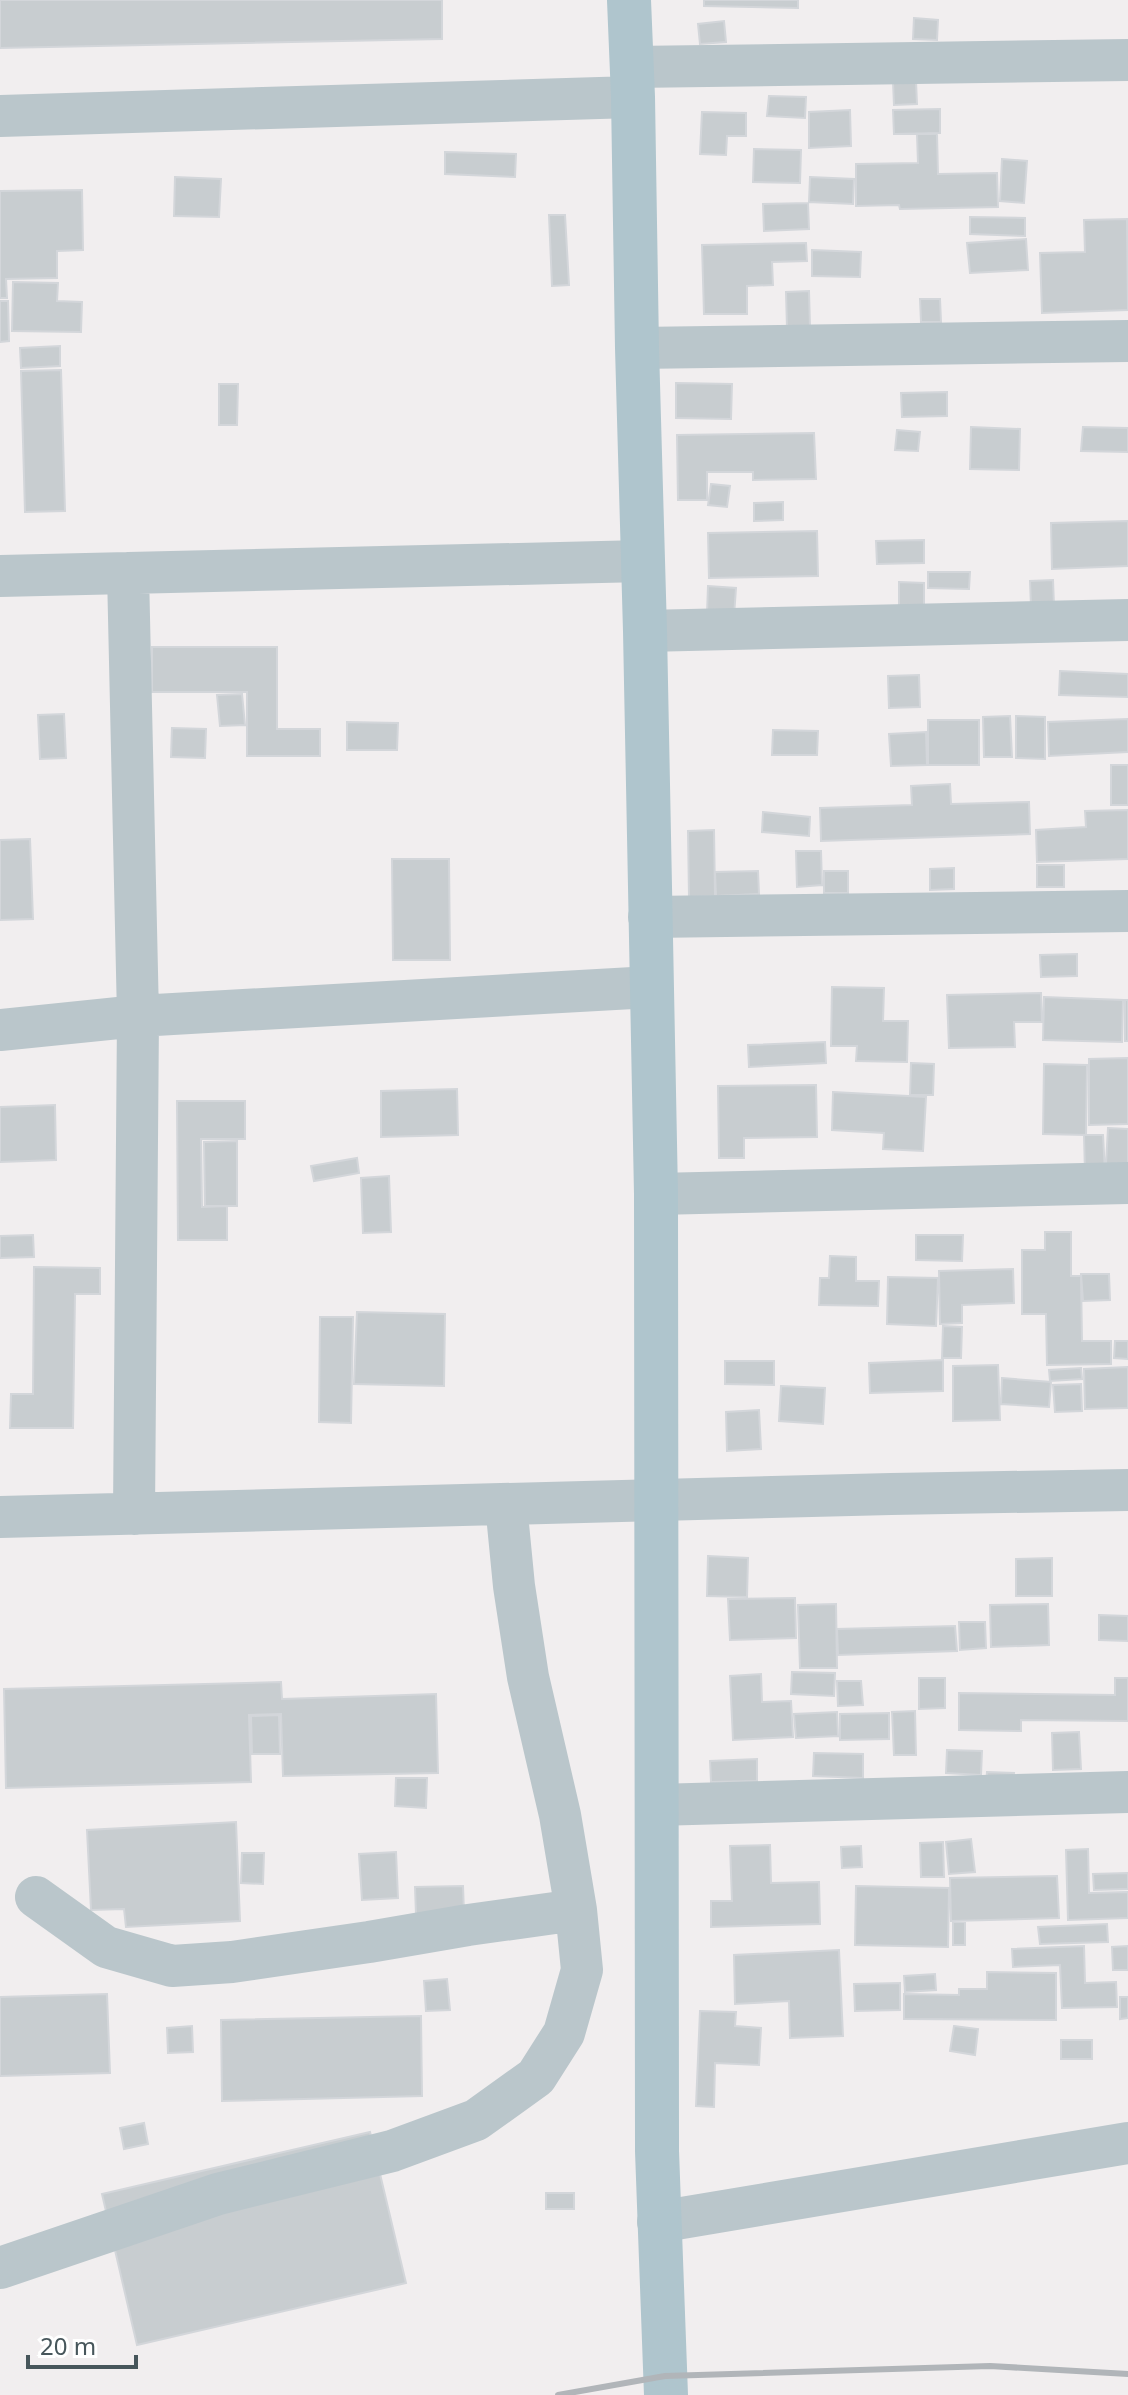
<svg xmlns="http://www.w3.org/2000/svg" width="1128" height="2395" viewBox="0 0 1128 2395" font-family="'Noto Sans',sans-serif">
<rect width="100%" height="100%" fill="#f1eeef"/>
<path fill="#c8cdd0" stroke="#d3d6da" stroke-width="2" d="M0 0H442V39L0 48Z
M704 0H798V8L704 6Z
M914 18 938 20 937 40 913 39Z
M724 21 726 42 700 44 698 24Z
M916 81 917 104 894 105 893 82Z
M769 96 806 97 805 118 767 116Z
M940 109V133L894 134 893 110Z
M850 110 851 146 809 148V112Z
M702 112 746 113V136H727L726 155 700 154Z
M917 134H937L938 174 997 173 998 207 900 209 899 205 856 206V164L918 163Z
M754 149 801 150 800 183 753 182Z
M445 152 516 154 515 177 445 174Z
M1002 159 1027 161 1024 203 1000 201Z
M175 177 221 179 219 217 174 216Z
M810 177 854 179 853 204 809 202Z
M82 190 83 250 57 251V278L6 279 7 298H0V191Z
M808 203 809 229 764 231 763 204Z
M549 215H565L569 285 552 286Z
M970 217 1025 218V236L970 234Z
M1127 219 1128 310 1042 313 1040 253 1085 252 1084 220Z
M1026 239 1028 270 970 273 967 243Z
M806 243 807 261 772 262 773 285 747 286V314H704L702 245Z
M812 250 861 252 860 277 812 276Z
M13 282 58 283 57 301 82 302 81 332 12 331Z
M809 291 810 327 787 328 786 292Z
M920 299H940L941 322H921Z
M0 301H8L9 341 0 342Z
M60 346V366L21 368 20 348Z
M61 370 65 511 25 512 21 371Z
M676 383 732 384 731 419 676 418Z
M219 384H238L237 425H219Z
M947 392V416L902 417 901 393Z
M971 427 1020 429 1019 470 970 469Z
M1083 427 1128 428V452L1081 451Z
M897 430 920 432 918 451 895 450Z
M814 433 816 479 753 480V472H707V500H678L677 435Z
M711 484 730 486 727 507 708 505Z
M783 502V520L754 521V503Z
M1128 521V566L1052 569 1051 523Z
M817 531 818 576 709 578 708 533Z
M924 540V563L877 564 876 541Z
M928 572H970L969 589 928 588Z
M1053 580 1054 606 1031 607 1030 581Z
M899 582 924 583V607L899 606Z
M708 586 736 588 734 616 707 614Z
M152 647H277V729H320V756H247V692H152Z
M1060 671 1128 674V697L1059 695Z
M919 675 920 707 889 708 888 676Z
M242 694 245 725 220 726 217 695Z
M64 714 66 758 40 759 38 715Z
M1010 716 1012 757H984L983 717Z
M1016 716 1045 717V759L1016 758Z
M1128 719V752L1049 756 1048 722Z
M928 720H979V765H928Z
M347 722 398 723 397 750H347Z
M172 728 206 729 205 758 171 757Z
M773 730 818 731 817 755H772Z
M926 732 927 765 891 766 889 734Z
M1111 765H1128V805H1111Z
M950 784 951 804 1029 802 1030 834 821 841 820 808 912 805 911 786Z
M1128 810V859L1037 862 1036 830 1086 827 1085 811Z
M763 812 810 817 809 836 762 832Z
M714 830 715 896 689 897 688 831Z
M30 839 33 919 0 920V840Z
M796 851H821L822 885 797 887Z
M392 859H449L450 960H393Z
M1037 865H1064V887H1037Z
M954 868V889L930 890V869Z
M758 871 759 894 716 896 715 872Z
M824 871H848V893H824Z
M1077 954V976L1041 977 1040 955Z
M832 987 884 988 883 1021H908L907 1062 856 1061 857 1046H831Z
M1041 993 1042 1022H1014L1015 1047 949 1048 947 995Z
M1044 997 1123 1000 1122 1042 1043 1040Z
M1125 1000H1128V1041H1125Z
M825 1042 826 1063 749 1067 748 1045Z
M1128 1058V1124L1089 1125V1059Z
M911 1063 934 1064 933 1095H910Z
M1044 1064 1087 1065 1086 1135 1043 1134Z
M816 1085 817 1137 744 1138V1158H719L718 1086Z
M457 1089 458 1135 381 1137V1091Z
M833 1092 926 1097 923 1151 883 1149 884 1133 832 1130Z
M177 1101H245V1139H201L202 1207 227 1206V1240H178Z
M55 1105 56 1160 0 1162V1107Z
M1108 1128 1128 1129V1165L1106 1164Z
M1084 1135H1103L1105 1172 1085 1173Z
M237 1141V1206H205L204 1142Z
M357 1158 359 1173 314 1181 311 1166Z
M389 1176 391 1232 363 1233 361 1178Z
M1045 1232H1071V1276H1081L1082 1341H1111V1364L1047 1365 1046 1314H1022V1250H1045Z
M33 1235 34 1257 0 1258V1236Z
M916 1235H963L962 1261 916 1260Z
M830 1256 856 1257V1281H879L878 1306 819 1305 820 1278H829Z
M34 1267 100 1268V1294H75L73 1428H10L11 1394H33Z
M1013 1269 1014 1303 962 1305V1323L940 1324 939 1271Z
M1081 1274H1109L1110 1300 1083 1301Z
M888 1277 938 1278 936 1326 887 1324Z
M357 1312 445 1314 444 1386 354 1384Z
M320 1317H353L351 1423 319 1422Z
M943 1326 962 1327 961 1358H942Z
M1115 1341H1128V1359L1114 1358Z
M943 1360V1391L870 1393 869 1363Z
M725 1361H774V1385L725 1384Z
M998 1365 1000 1420 953 1421V1366Z
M1128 1367V1408L1085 1409 1084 1369Z
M1081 1368 1082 1379 1050 1381 1049 1370Z
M1002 1378 1051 1382 1049 1407 1001 1404Z
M1081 1384 1082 1411 1055 1412 1053 1385Z
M781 1386 825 1388 823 1424 779 1421Z
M759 1410 761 1449 727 1451 726 1412Z
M708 1556 748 1558 747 1597 707 1596Z
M1052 1558V1596H1016V1559Z
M795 1598 796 1638 730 1640 728 1599Z
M836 1604 837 1668H800L798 1605Z
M1048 1604 1049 1645 991 1647 990 1605Z
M1099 1615 1128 1616V1641L1099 1640Z
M959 1622H985L986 1648 960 1650Z
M955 1626 957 1651 838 1655 837 1629Z
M792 1672 835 1673 834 1696 791 1694Z
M761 1674 762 1702 791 1701 793 1737 733 1740 730 1676Z
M919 1678H945V1708L919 1709Z
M1115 1678H1128V1721L1021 1720V1731L959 1730V1693L1115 1695Z
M837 1681H861L863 1705 838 1706Z
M281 1682 282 1699 436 1694 438 1773 283 1776 281 1714 249 1715 251 1782 6 1788 4 1689Z
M915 1711 916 1755H894L892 1712Z
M837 1712 838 1736 796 1738 794 1714Z
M889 1713V1739L840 1740V1714Z
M279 1715 280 1754H252L251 1716Z
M1079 1732 1081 1769 1053 1770 1052 1733Z
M947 1750 982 1751 981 1775 946 1773Z
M814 1753 863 1754V1778L813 1776Z
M757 1759V1781L711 1782 710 1761Z
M987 1772 1014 1773 1013 1785 986 1784Z
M396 1778H427L426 1808 395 1806Z
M236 1822 240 1921 126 1927 124 1909 91 1910 87 1830Z
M971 1839 975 1872 949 1874 946 1842Z
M943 1842 944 1877H921L920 1843Z
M770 1845 771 1883 819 1882 820 1924 711 1927V1901H732L730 1846Z
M861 1846 862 1867 842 1868 841 1847Z
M1088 1849 1089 1893 1128 1892V1918L1068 1920 1066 1850Z
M396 1852 398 1898 362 1900 359 1854Z
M242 1853H264L263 1884 241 1883Z
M1128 1873V1889L1094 1890 1093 1874Z
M1057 1876 1059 1918 951 1921 950 1878Z
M463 1886 464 1913 416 1914 415 1887Z
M856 1886 949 1888 948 1947 855 1945Z
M953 1922H965V1945H953Z
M1107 1924 1108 1942 1040 1944 1038 1927Z
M1084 1946 1085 1983 1116 1982 1117 2007 1062 2008 1060 1965 1013 1967 1012 1949Z
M1128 1946V1970H1113L1112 1947Z
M839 1950 843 2036 790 2038 789 2001 735 2004 734 1955Z
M987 1972 1056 1973V2020L904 2019V1994L959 1995V1989H987Z
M935 1974 936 1990 905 1992 904 1976Z
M447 1979 450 2010 426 2011 424 1981Z
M900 1983V2010L855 2011 854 1984Z
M107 1994 110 2073 0 2076V1997Z
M1120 1997H1128V2018L1120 2019Z
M700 2011 736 2012 735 2026 761 2028 759 2065 715 2063 714 2107 696 2106Z
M421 2016 422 2096 222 2101 221 2020Z
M192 2026 193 2052 168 2053 167 2028Z
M954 2026 978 2029 975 2055 950 2051Z
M1061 2040H1092V2059H1061Z
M144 2123 148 2144 124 2149 120 2128Z
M370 2132 406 2283 137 2345 102 2194Z
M546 2193H574V2209H546Z"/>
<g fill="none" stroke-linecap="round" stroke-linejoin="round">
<path stroke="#bac6cb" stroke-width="42" d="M632 67 1128 60
M0 116 633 97
M637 348 1128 341
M128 573 138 1016 134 1514
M0 576 643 561
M645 631 1128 620
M649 917 1128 911
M0 1030 138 1016 651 987
M656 1194 1128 1183
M0 1517 891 1494 1128 1490
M656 1805 1128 1792
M36 1897 106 1947 172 1966 232 1962 369 1942 468 1925 576 1910
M658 2222 1128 2143
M0 2268 218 2194 392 2151 476 2120 536 2077 564 2033 582 1970 576 1910 560 1815 528 1677 514 1586 506 1504"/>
<path stroke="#afc5cd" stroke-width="44" d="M629 0 633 97 637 348 645 631 656 1194 657 2151 666 2395"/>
<path stroke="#b1b5b9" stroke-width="6" d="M558 2395 665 2376 990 2366 1128 2374"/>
</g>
<path d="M28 2355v12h108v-12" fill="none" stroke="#47565b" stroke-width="4"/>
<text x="40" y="2355" font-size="24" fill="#47565b" stroke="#ffffff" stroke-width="6" paint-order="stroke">20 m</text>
</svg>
